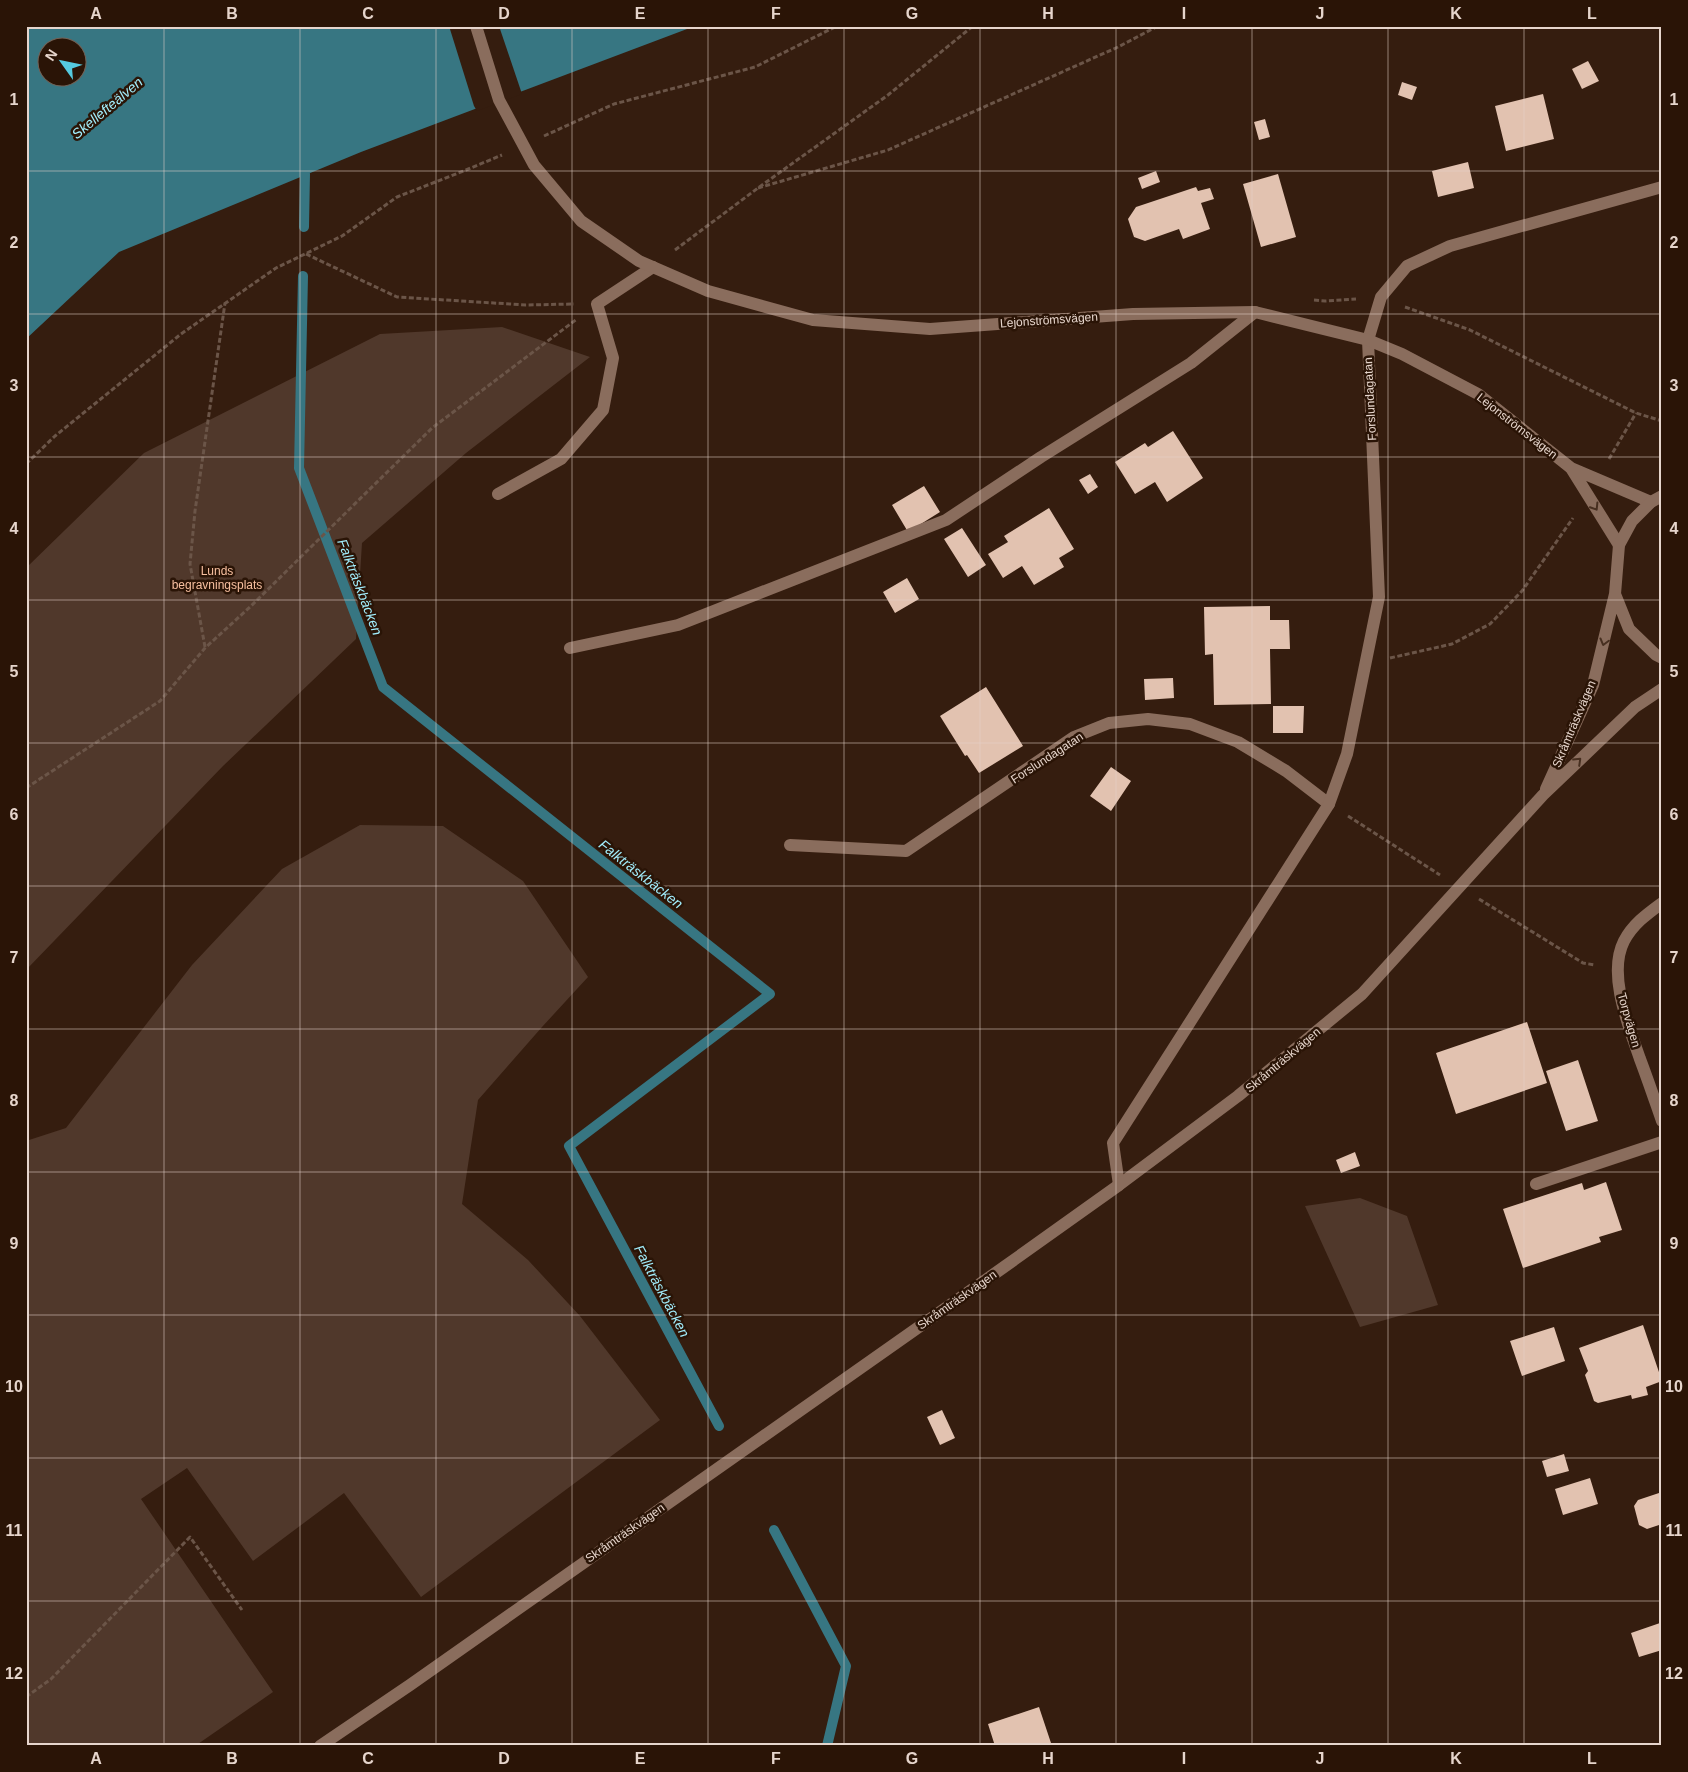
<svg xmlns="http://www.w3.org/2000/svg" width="1688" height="1772" viewBox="0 0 1688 1772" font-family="Arial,sans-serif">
<rect width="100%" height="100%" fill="#351d0f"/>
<path fill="#50382b" d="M502 327 590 357 466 453 362 543 356 639 223 766 26 970V568L144 453 380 334Z
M360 825 443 826 523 881 588 977 542 1027 478 1100 462 1204 528 1260 580 1316 660 1420 421 1597 344 1493 253 1561 187 1468 141 1499 273 1692 195 1746H26V1141L66 1128 192 965 282 869Z
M1360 1198 1407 1216 1438 1305 1360 1327 1305 1206Z"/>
<path fill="#377682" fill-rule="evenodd" d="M26 26H695L361 152 119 252 26 339ZM48 48H78V78H48Z"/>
<path fill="#351d0f" d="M449 26H499L522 94 477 111 474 106Z"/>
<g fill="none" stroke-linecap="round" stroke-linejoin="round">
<path stroke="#377682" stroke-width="10" d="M304 227 305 174
M303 276 299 468 383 687 770 994 569 1146 719 1426
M774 1530 846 1666 827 1746"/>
</g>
<path fill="#e2c2b0" d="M1588 61 1599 81 1582 89 1572 69Z
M1402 82 1417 87 1412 100 1398 95Z
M1543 94 1554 139 1506 151 1495 106Z
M1265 119 1270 137 1259 140 1254 122Z
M1468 162 1474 188 1438 197 1432 171Z
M1156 171 1160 182 1142 189 1138 178Z
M1278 174 1296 237 1261 247 1243 184Z
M1196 187 1198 191 1210 188 1214 199 1201 203 1210 229 1183 239 1179 229 1145 241 1134 237 1128 219 1136 207Z
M1173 431 1203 478 1167 502 1155 482 1135 494 1115 462 1145 443 1148 447Z
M1090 474 1098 487 1088 494 1079 480Z
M924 486 940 512 908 532 892 505Z
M1049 508 1074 549 1059 558 1064 567 1034 585 1022 566 1003 578 988 554 1008 542 1004 536Z
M962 528 986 565 968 577 944 539Z
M907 578 919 599 895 613 883 592Z
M1270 606V620H1289L1290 649H1270L1271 704 1214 705 1213 654 1205 655 1204 607Z
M1173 678 1174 698 1145 700 1144 679Z
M986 687 1023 746 979 773 967 755 965 756 940 716Z
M1273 706H1304L1303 733H1273Z
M1111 767 1131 781 1111 811 1090 796Z
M1527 1022 1547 1083 1456 1114 1436 1053Z
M1578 1060 1598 1121 1566 1131 1546 1071Z
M1355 1152 1360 1166 1341 1173 1336 1160Z
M1606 1182 1622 1230 1599 1237 1601 1242 1523 1268 1503 1209 1582 1183 1584 1190Z
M1643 1325 1662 1381 1646 1387 1648 1395 1632 1399 1631 1395 1598 1403 1594 1401 1585 1375 1588 1371 1579 1348Z
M1554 1327 1565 1361 1522 1376 1510 1341Z
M942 1410 955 1438 940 1445 927 1417Z
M1564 1454 1569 1471 1547 1477 1542 1461Z
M1590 1478 1598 1504 1563 1515 1555 1489Z
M1662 1492V1530L1659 1525 1647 1529 1639 1525 1634 1506 1638 1500Z
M1660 1623 1662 1628V1650L1639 1657 1631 1633Z
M1039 1707 1052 1746H995L988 1724Z"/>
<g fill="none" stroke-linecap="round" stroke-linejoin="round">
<path stroke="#6b5548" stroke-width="3" stroke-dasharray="5 2.5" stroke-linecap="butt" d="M544 136 614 104 755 67 837 26
M758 188 888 150 1118 47 1158 26
M675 250 758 188 888 95 973 26
M306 254 397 297 526 305 574 304
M1314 300 1325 301 1356 299
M1405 307 1470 330 1636 413 1662 421
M1609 459 1636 413
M26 464 55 436 181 334 276 268 342 236 397 197 466 170 502 155
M205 647 190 564 195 511 225 303
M1390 658 1452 644 1490 624 1522 591 1573 518
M26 788 160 701 205 648 250 607 432 428 577 319
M1348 816 1440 875
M1479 899 1583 963 1595 965
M26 1697 51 1679 190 1537 242 1610"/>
<path stroke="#8a6d5d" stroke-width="12" d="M498 494 561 459 603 410 613 358 597 304 653 267
M570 648 678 625 946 520 1041 457 1191 363 1255 312
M790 845 906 851 1074 737 1109 723 1148 719 1190 724 1238 742 1286 771 1329 804
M1536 1184 1662 1142"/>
<path stroke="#8a6d5d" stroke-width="12" d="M1662 903C1647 914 1633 924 1624 941 1607 974 1629 1027 1640 1059 1648 1080 1655 1101 1662 1121
M1119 1185 1113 1143 1329 804 1347 754 1379 597 1368 340 1381 297 1407 266 1450 246 1662 187"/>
<path stroke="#8a6d5d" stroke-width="12" d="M476 26 499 100 534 165 581 221 639 261 708 291 813 320 930 329 1133 314 1255 312 1368 340 1402 354 1478 394 1571 468 1651 502
M1571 468 1619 545"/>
<path stroke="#8a6d5d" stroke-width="12" d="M1662 496 1651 502 1632 521 1619 545 1615 594 1629 629 1656 655 1662 658
M1546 789 1593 685 1615 594
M320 1746 410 1685 1004 1267 1119 1185 1238 1096 1362 994 1543 795 1635 707 1662 689"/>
</g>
<defs><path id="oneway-chevron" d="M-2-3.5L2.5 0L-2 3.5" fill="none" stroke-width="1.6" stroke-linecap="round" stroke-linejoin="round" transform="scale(1.25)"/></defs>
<g stroke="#472f20">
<use href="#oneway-chevron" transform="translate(1595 507) rotate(58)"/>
<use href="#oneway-chevron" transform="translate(1604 642) rotate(105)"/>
<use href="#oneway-chevron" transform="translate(1578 761) rotate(-44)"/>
</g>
<path fill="none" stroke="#e6d5cc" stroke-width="1" stroke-opacity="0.55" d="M164 26V1746M300 26V1746M436 26V1746M572 26V1746M708 26V1746M844 26V1746M980 26V1746M1116 26V1746M1252 26V1746M1388 26V1746M1524 26V1746M26 171H1662M26 314H1662M26 457H1662M26 600H1662M26 743H1662M26 886H1662M26 1029H1662M26 1172H1662M26 1315H1662M26 1458H1662M26 1601H1662"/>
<g text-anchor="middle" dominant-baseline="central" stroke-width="5" stroke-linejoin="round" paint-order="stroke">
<g font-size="12" fill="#e6d5cc" stroke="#2a1406">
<text transform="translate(1049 320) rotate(-4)">Lejonströmsvägen</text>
<text transform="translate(1370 399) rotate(-93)">Forslundagatan</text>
<text transform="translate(1517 426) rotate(38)">Lejonströmsvägen</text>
<text transform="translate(1574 724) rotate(-67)">Skråmträskvägen</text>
<text transform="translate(1047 758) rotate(-33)">Forslundagatan</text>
<text transform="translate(1629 1020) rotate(74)">Torpvägen</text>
<text transform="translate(1283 1060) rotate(-40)">Skråmträskvägen</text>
<text transform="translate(957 1300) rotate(-35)">Skråmträskvägen</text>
<text transform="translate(625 1533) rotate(-35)">Skråmträskvägen</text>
</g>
<g font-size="12" fill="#f7bf9f" stroke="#2a1406">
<text x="217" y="571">Lunds<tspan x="217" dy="14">begravningsplats</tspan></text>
</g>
<g font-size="14" font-style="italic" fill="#a2eefd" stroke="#2a1406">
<text transform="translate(107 108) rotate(-40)">Skellefteälven</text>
<text transform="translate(360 587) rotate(69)">Falkträskbäcken</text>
<text transform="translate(641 874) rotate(38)">Falkträskbäcken</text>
<text transform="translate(662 1291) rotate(62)">Falkträskbäcken</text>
</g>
</g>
<rect width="1688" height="1772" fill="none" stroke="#2a1406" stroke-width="55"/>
<g transform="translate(62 62) rotate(303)"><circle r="24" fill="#2a1406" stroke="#756155"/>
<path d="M0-4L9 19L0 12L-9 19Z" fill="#55cadf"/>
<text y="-8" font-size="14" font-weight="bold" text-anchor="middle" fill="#e6d5cc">N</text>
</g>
<rect x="28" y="28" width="1632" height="1716" fill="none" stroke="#e6d5cc" stroke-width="2"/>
<g font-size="16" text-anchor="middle" font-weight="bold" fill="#e6d5cc">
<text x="96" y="19">A</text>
<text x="232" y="19">B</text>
<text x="368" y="19">C</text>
<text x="504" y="19">D</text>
<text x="640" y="19">E</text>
<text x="776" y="19">F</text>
<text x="912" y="19">G</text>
<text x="1048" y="19">H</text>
<text x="1184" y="19">I</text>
<text x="1320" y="19">J</text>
<text x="1456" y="19">K</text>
<text x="1592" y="19">L</text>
<text x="14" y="105">1</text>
<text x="1674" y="105">1</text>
<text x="14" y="248">2</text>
<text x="1674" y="248">2</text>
<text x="14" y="391">3</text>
<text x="1674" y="391">3</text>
<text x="14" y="534">4</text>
<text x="1674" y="534">4</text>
<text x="14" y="677">5</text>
<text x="1674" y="677">5</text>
<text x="14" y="820">6</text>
<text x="1674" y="820">6</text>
<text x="14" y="963">7</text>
<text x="1674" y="963">7</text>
<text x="14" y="1106">8</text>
<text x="1674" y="1106">8</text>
<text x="14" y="1249">9</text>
<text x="1674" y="1249">9</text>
<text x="14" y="1392">10</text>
<text x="1674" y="1392">10</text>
<text x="14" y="1536">11</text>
<text x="1674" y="1536">11</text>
<text x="14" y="1679">12</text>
<text x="1674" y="1679">12</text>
<text x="96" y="1764">A</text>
<text x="232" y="1764">B</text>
<text x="368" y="1764">C</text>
<text x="504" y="1764">D</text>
<text x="640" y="1764">E</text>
<text x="776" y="1764">F</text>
<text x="912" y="1764">G</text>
<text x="1048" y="1764">H</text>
<text x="1184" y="1764">I</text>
<text x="1320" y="1764">J</text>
<text x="1456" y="1764">K</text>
<text x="1592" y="1764">L</text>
</g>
</svg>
